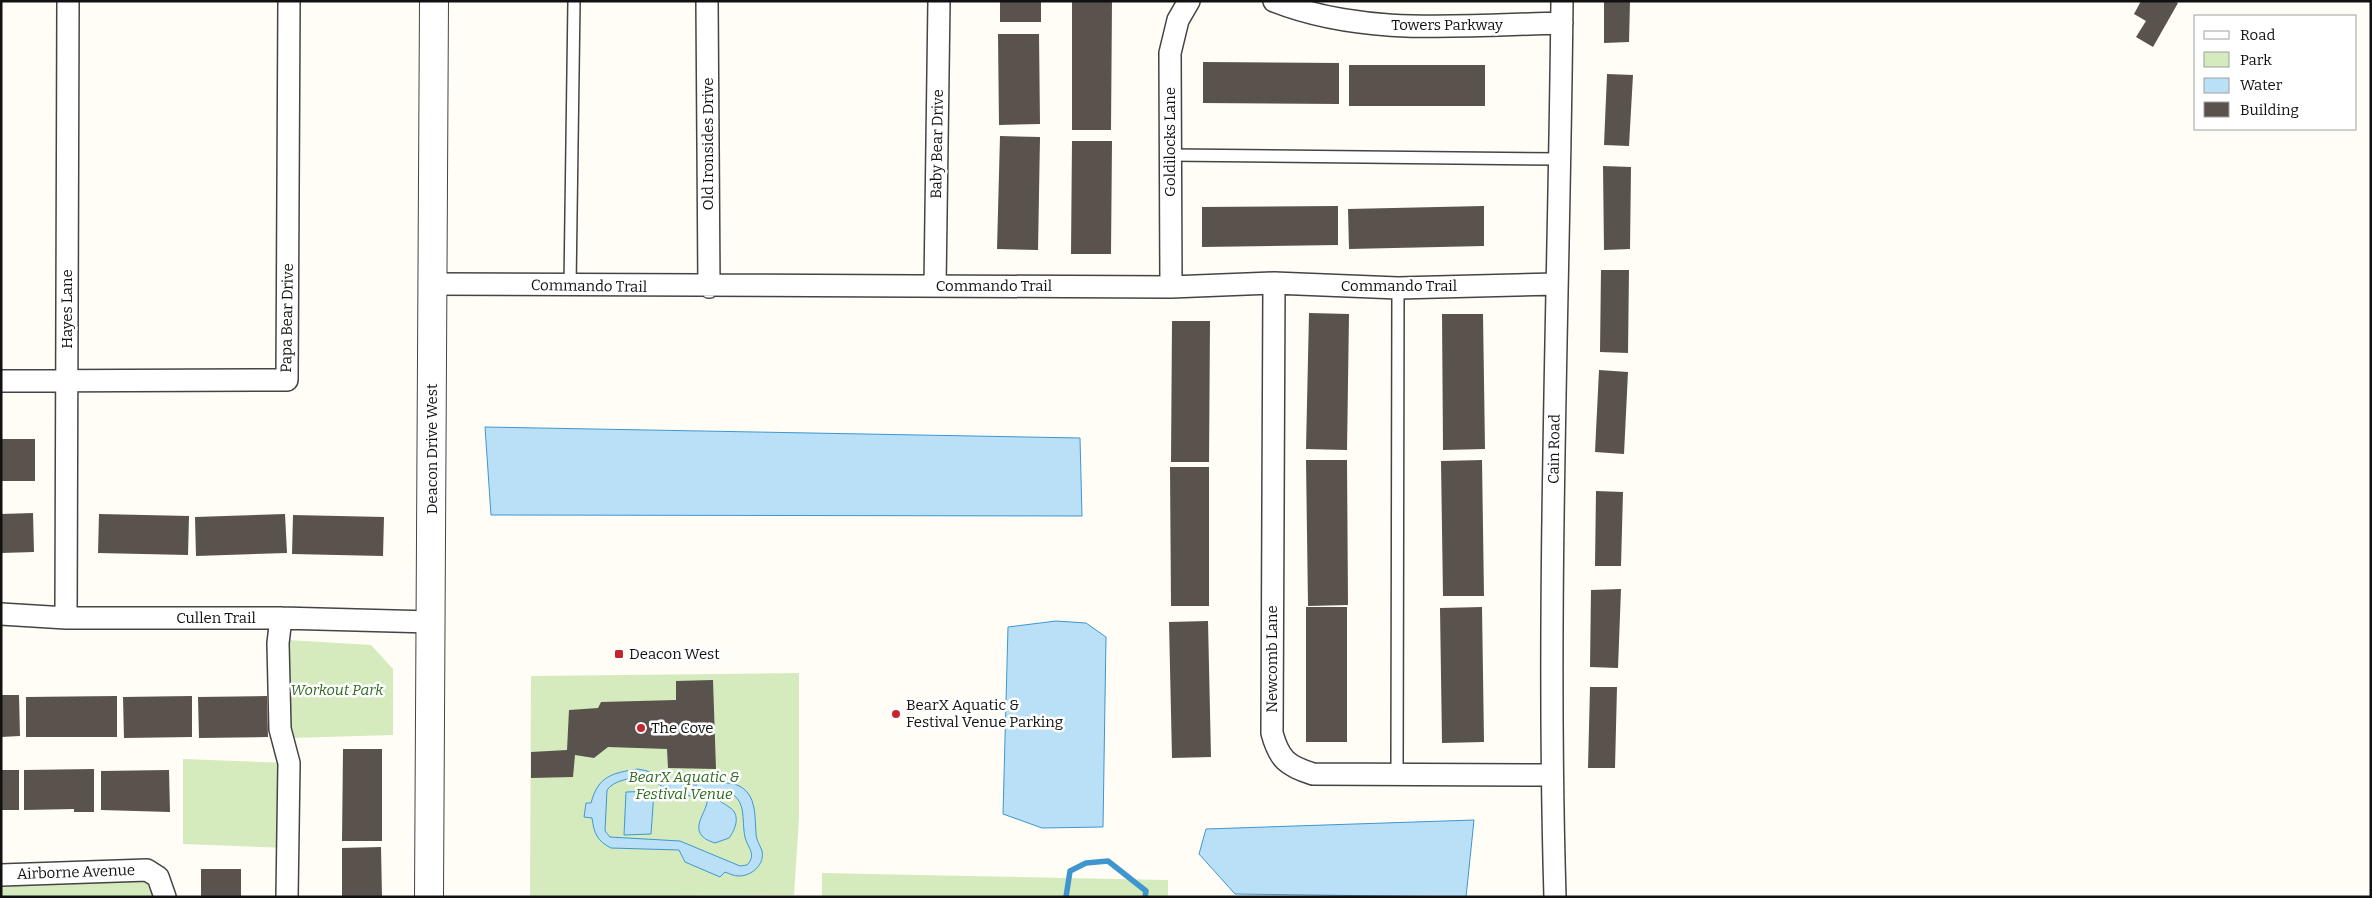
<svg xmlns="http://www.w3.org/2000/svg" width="2372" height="898" viewBox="0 0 2372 898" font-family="Bitter,serif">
<rect width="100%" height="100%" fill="#fffdf5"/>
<path fill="#d5ebbd" d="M288 640 371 645 393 669V735L291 738Z
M799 673V818L794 895 530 897 531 676Z
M183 759 289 763 288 848 183 844Z
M822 873 1168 880V897H822Z
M136 879 146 882 154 897H1V884Z"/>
<path fill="#b9e0f7" stroke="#3f96cf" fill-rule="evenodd" d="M485 427 1080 438 1082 516 491 515Z
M1056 621 1086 623 1106 637 1103 827 1042 828 1003 814 1008 627Z
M638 769C659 772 675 786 697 785L698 780 710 779 711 783C724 783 737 781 747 792 756 802 755 820 756 833 756 840 760 845 762 851 765 864 752 876 739 876 734 876 730 874 725 872L720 877 685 862 679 850 611 848C597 841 594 833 592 818L584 817 586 803H591C598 776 612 773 638 769ZM642 777 652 780 674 794 707 798C710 811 682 833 715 843L729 838C736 829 741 814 729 807 724 803 720 803 717 797L725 791C748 798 741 819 745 837 748 849 757 854 747 865L740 866 680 841 610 837 605 831 607 790C614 780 631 778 642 777Z
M654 791 651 834 624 835 626 792Z
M1474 820 1466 897 1235 894 1199 854 1206 829Z"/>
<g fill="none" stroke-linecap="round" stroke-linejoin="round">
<path stroke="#3f96cf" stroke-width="5.5" d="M1066 897 1070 871 1086 863 1108 861 1146 891 1145 897"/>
</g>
<path fill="#5a524d" d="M1000 1H1041V22H1000Z
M1072 1H1112L1111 130H1072Z
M1604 1H1630L1629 42 1604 43Z
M2141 1H2175L2178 3 2153 47 2136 37 2146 21 2134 14Z
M998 34H1039L1040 124 999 125Z
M1203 62 1339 63V104L1203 103Z
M1349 65H1485V106H1349Z
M1607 74 1633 75 1629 146 1604 145Z
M1000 136 1040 137 1038 250 997 249Z
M1072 141H1112L1111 254H1071Z
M1603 166 1631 167 1630 249 1604 250Z
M1338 206V245L1202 247V207Z
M1484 206V246L1349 249 1348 209Z
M1601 270H1629L1628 353 1600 352Z
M1309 313 1349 314 1347 450 1306 449Z
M1442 314H1483L1485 449 1443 450Z
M1172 321H1210L1209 462H1171Z
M1599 370 1628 372 1624 454 1595 452Z
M1 439H35V481H1Z
M1306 460H1347L1348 605 1308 606Z
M1482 460 1484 596H1443L1441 461Z
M1170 467H1209V606H1171Z
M1596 491 1623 492 1621 566H1595Z
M33 513 34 552 1 553V514Z
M99 514 189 516 188 555 98 553Z
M285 514 287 553 196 556 195 517Z
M293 515 384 517 383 556 292 554Z
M1621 589 1618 668 1590 667 1591 590Z
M1306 607H1347V742H1306Z
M1482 607 1484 742 1442 743 1440 608Z
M1208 621 1211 757 1172 758 1169 622Z
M713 680 716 769 668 768 667 749 608 747 594 758 575 755 573 777 531 778V752L567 750 569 710 598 708 601 702 676 700V681Z
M1590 687H1617L1615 768H1588Z
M1 695H19L20 736 1 737Z
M117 696V737H26V697Z
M192 696V737L124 738 123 697Z
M267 696 268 737 199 738 198 697Z
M343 749H382V841H342Z
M94 769V812H74V809L24 810V770Z
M1 770H19V810H1Z
M169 770 170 812 101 810V771Z
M381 847 382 897H342V848Z
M201 869H241V897H201Z"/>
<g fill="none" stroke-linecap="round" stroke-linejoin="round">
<g stroke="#444" stroke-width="14">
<path id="service" d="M1170 155 1560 159
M570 286 574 1
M1397 775 1398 288"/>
</g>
<g stroke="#444" stroke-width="24">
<path id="minor" d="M707 1 709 287
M1274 1C1365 37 1466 25 1562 23
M1274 283 1272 733C1279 759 1287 766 1313 774L1551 775
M432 284 1171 287 1274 283 1398 288 1556 284
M935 286 939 1
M1171 287 1170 53 1178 20 1189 1
M1 381 287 380 289 1
M1 614 66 618H281L431 622
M66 618 68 1
M281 618 278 643 280 729 289 763 287 897
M1 875 147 870 158 877 165 897
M1555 897C1546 598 1559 300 1562 1"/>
</g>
<g stroke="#444" stroke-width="30">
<path id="tertiary" d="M429 897 434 1"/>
</g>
<use href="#service" stroke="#fff" stroke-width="11"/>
<use href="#minor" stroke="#fff" stroke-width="21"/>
<use href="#tertiary" stroke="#fff" stroke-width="28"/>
</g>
<g fill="#c4262e" stroke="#fff" stroke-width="2">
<rect x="614" y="649" width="10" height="10" rx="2.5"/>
<circle cx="896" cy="714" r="5"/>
<circle cx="641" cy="728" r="5"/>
</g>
<g text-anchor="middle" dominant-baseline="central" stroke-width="5" stroke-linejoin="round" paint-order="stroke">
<g font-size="15" fill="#111" stroke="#fff">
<text x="1447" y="25">Towers Parkway</text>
<text transform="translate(1170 142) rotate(-90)">Goldilocks Lane</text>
<text transform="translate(708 144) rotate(-90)">Old Ironsides Drive</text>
<text transform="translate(937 144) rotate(-89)">Baby Bear Drive</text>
<text transform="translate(589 286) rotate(1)">Commando Trail</text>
<text x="994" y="286">Commando Trail</text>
<text x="1399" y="286">Commando Trail</text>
<text transform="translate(67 309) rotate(-90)">Hayes Lane</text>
<text transform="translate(287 318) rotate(-89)">Papa Bear Drive</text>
<text transform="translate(432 449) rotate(-90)">Deacon Drive West</text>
<text transform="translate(1554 449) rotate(-89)">Cain Road</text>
<text x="216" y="618">Cullen Trail</text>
<text transform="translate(1272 659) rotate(-90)">Newcomb Lane</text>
<text transform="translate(76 872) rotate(-2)">Airborne Avenue</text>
</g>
<g font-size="15" fill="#111" stroke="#fff" text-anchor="start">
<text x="629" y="654">Deacon West</text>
<text x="906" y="705">BearX Aquatic &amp;<tspan x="906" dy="17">Festival Venue Parking</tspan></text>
<text x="651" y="728">The Cove</text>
</g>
<g font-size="15" font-style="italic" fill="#2f6b1f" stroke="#fff">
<text x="337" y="690">Workout Park</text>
<text x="684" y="777">BearX Aquatic &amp;<tspan x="684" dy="17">Festival Venue</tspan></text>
</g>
</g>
<rect width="2372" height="898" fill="none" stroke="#111111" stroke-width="5"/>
<rect x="2194" y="15" width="162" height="115" fill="#ffffff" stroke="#a0a0a0"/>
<rect x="2204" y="31" width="25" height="8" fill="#ffffff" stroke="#a0a0a0"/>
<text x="2240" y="40" font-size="15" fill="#111111">Road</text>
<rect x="2204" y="52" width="25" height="15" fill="#d5ebbd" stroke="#a0a0a0"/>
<text x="2240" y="65" font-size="15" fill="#111111">Park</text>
<rect x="2204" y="78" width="25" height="15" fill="#b9e0f7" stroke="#a0a0a0"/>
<text x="2240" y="90" font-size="15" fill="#111111">Water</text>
<rect x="2204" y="102" width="25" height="15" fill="#5a524d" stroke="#a0a0a0"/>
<text x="2240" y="115" font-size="15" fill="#111111">Building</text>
</svg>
